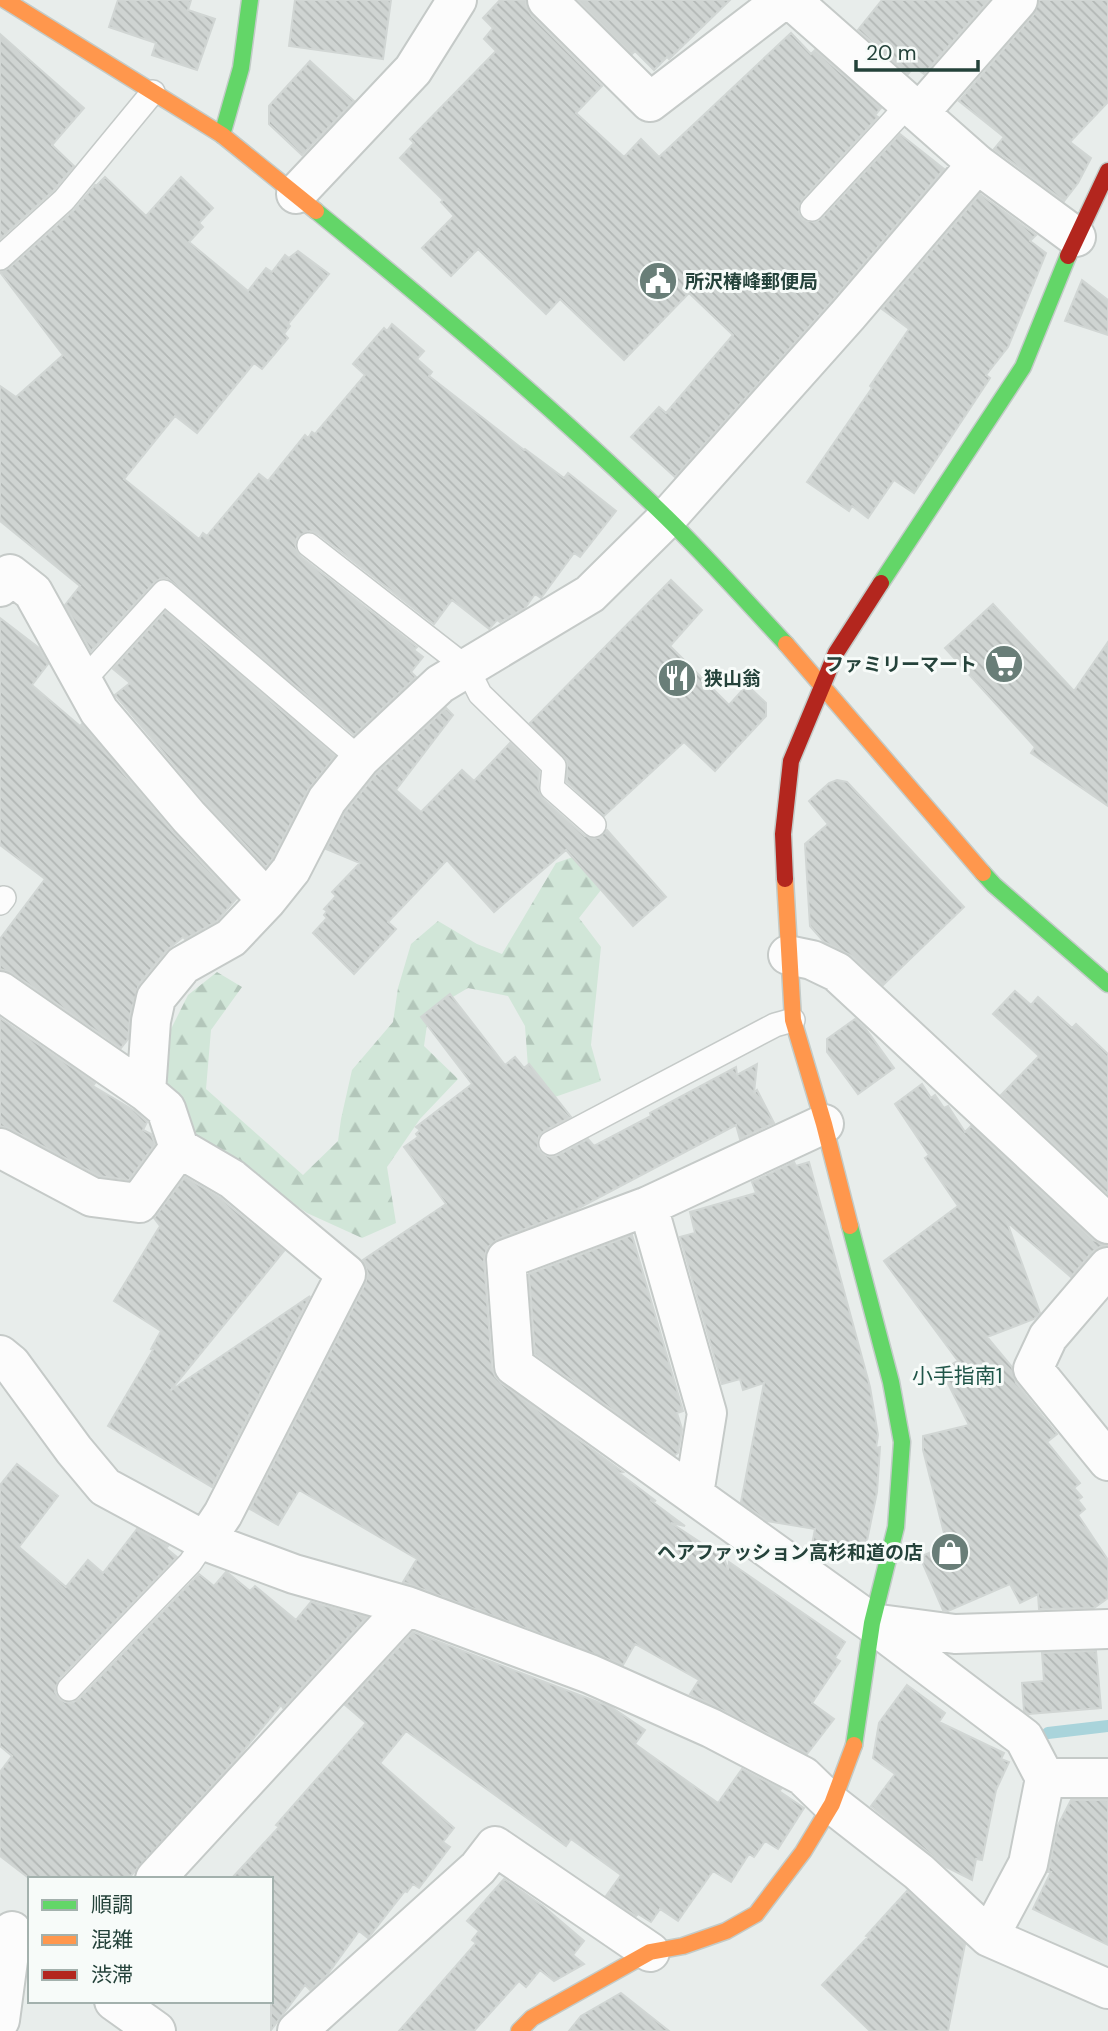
<svg xmlns="http://www.w3.org/2000/svg" width="1108" height="2031" viewBox="0 0 1108 2031" font-family="'DM Sans','Noto Sans JP',sans-serif">
<defs>
<pattern id="forest-firs" width="22" height="20" patternUnits="userSpaceOnUse" patternTransform="scale(1.75)"><rect width="22" height="20" fill="#d1e6d8"/><path d="M5 1l3.5 6h-7zM16 11l3.5 6h-7z" fill="#b3c6ba"/></pattern>
<pattern id="building-back-hatch" width="6" height="6" patternUnits="userSpaceOnUse" patternTransform="scale(1.75)"><rect width="6" height="6" fill="#cfd4d2"/><path d="M-1 5l2 2M0 0l6 6M5-1l2 2" fill="none" stroke="#b2b7b5"/></pattern>
</defs>
<rect width="100%" height="100%" fill="#e8edeb"/>
<path fill="url(#forest-firs)" d="M601 847 612 876 579 918 601 947 591 1045 601 1081 552 1098 529 1081 525 1026 508 996 468 988 429 1011 424 1046 458 1079 420 1119 387 1167 396 1223 362 1238 307 1213 186 1129 157 1057 188 995 217 972 242 987 211 1030 206 1089 303 1175 338 1141 341 1119 352 1070 393 1022 398 988 411 944 438 921 477 944 502 954 556 863Z"/>
<g fill="none" stroke-linecap="round" stroke-linejoin="round">
<path stroke="#a9d4db" stroke-width="12" d="M1048 1733 1108 1726"/>
</g>
<path fill="url(#building-back-hatch)" stroke="#d1d6d4" stroke-width="2" d="M118 0H191L188 10 215 19 197 70 152 55 156 43 109 27Z
M295 0H391L383 59 289 46Z
M500 0H526V6L532 16 602 86 576 113 624 157 641 139 659 157 791 33 811 54 815 50 881 108 875 115 878 117 802 200 799 212 803 220 815 222 822 218 900 134 944 169 832 301 675 477 631 437 659 407 666 413 733 335 689 293 624 360 560 299 546 314 478 249 451 276 422 248 454 216 441 202 443 200 400 158 414 143 410 139 496 51 484 39 493 28 483 18Z
M578 0H730L669 59 667 57 654 70 635 51 632 54Z
M882 0H989L924 74 914 67 908 74 858 30Z
M1039 0H1108V102L1070 142 1091 158 1078 183 1064 201 994 149 1004 137 959 101 1034 14Z
M0 34 84 108 52 145 74 166 54 190 0 239Z
M310 61 354 101 302 155 269 124V106Z
M105 177 146 216 181 177 213 208 199 223 203 227 189 242 248 291 266 268 272 272 285 255 289 258 298 251 329 274 288 324 290 326 284 334 288 338 262 369 254 363 197 433 175 416 124 479 199 539 203 533 207 536 259 474 268 481 305 435 308 438 312 432 315 434 365 375 353 364 384 328 387 331 392 324 424 351 417 359 432 372 429 376 524 450 525 449 564 478 568 473 616 511 580 557 574 553 541 598 535 594 525 608 500 622 497 620 489 629 452 600 434 624 318 534 310 531 298 536 295 544 300 556 417 647 414 650 423 657 411 672 416 677 354 735 167 578 160 579 154 583 91 651 65 605 80 586 0 521V386L16 397 63 355 0 272 9 268 74 210 95 185 96 186Z
M980 194 1036 235 1030 241 1046 253 1008 347 986 375 990 378 914 493 894 480 868 518 852 506 849 511 807 482 872 388 870 386 909 329 882 309Z
M1082 280 1108 300V335L1065 321Z
M671 580 702 610 670 646 729 705 747 685 766 703V716L715 771 684 742 604 816 567 782V761L530 723Z
M993 604 1074 691 1108 642V806L1031 753 1035 747 945 648Z
M165 611 335 756 308 790 273 858 266 867 205 802 115 695 130 683 113 669Z
M0 618 39 648 48 664 32 685 80 726 82 724 172 831 236 899 217 921 185 939 183 937 166 951 139 984 130 1016 128 1039 121 1048 12 973 0 969V939L45 879 0 845Z
M446 708 453 715 396 790 421 812 462 770 474 781 510 743 539 771 538 787 543 799 585 836 598 838 607 830 666 897 633 926 566 850 494 912 447 860 388 922 396 929 354 974 313 933 327 918 324 915 327 911 324 909 336 896 332 892 360 863 326 849 345 812 376 774Z
M837 780 847 782 964 907 883 985 852 956 824 942 810 926 805 844 828 824 809 801 829 783Z
M1015 991 1031 1005 1038 997 1072 1028 1076 1024 1108 1054V1194L1001 1095 1039 1056 993 1014Z
M450 994 505 1065 515 1057 524 1068 529 1064 571 1117 544 1131 539 1136 538 1149 543 1154 550 1157 558 1155 588 1139 594 1146 651 1116 650 1113 736 1067 737 1075 757 1064 754 1093 757 1090 774 1123 740 1139 736 1125 577 1209 498 1239 487 1248 484 1261 492 1368 495 1376 501 1383 623 1472 619 1473 656 1501 650 1500 685 1526 671 1523 724 1558 728 1570 729 1562 845 1642 835 1658 840 1661 812 1703 834 1719 807 1754 694 1696 690 1694 699 1680 635 1644 623 1665 403 1582 417 1559 299 1490 278 1525 250 1509 365 1284 368 1274 363 1260 446 1204 404 1147 418 1137 416 1134 420 1130 416 1127 472 1084 421 1017Z
M0 1018 95 1083 93 1086 135 1111 147 1122 143 1130 151 1134 155 1144 129 1180 99 1176 10 1129 0 1126Z
M855 1019 865 1028 894 1068 858 1094 827 1052V1039Z
M922 1084 931 1098 935 1095 944 1108 948 1106 965 1132 971 1126 1093 1240 1108 1245 1100 1247 1092 1252 1071 1277 1007 1222 1040 1313 1034 1319 987 1337 1012 1367 1016 1383 1057 1434 1047 1442 1080 1483 1074 1488 1082 1497 1078 1500 1085 1509 1078 1515 1108 1560V1598L1094 1608 1039 1609 1038 1594 1020 1603 1010 1584 948 1611 943 1610 920 1557 947 1545 923 1450V1436L969 1425 941 1370 958 1361 884 1261 958 1206 925 1158 929 1155 895 1104Z
M794 1162 796 1166 809 1162 870 1387 878 1435 876 1448 880 1447 877 1492 863 1560 811 1550 815 1529 767 1521 741 1502 764 1383 743 1390 740 1379 722 1384 680 1237 695 1233 690 1212 756 1193 752 1182Z
M185 1177 219 1197 284 1251 170 1391 310 1296 212 1487 108 1426 153 1350 151 1349 161 1331 114 1301 160 1226 154 1218Z
M632 1235 683 1411 677 1413 682 1429 678 1453 675 1455 535 1354 529 1274Z
M17 1464 58 1496 19 1547 66 1587 88 1560 103 1573 137 1529 168 1546 166 1548 177 1557 59 1679 55 1692 59 1699 65 1702 72 1703 79 1699 199 1574 214 1586 226 1572 228 1573 250 1591 255 1586 296 1620 311 1602 367 1617 283 1708 281 1705 238 1757 128 1879H30L0 1856V1772L12 1756 0 1746V1485Z
M413 1632 611 1707 645 1730 635 1744 718 1803 742 1769 781 1789 779 1791 804 1808 778 1849 765 1841 754 1857 749 1854 731 1882 713 1871 678 1921 660 1909 651 1922 638 1914 636 1916 606 1896 621 1875 571 1839 566 1846 406 1731 380 1763 454 1828 443 1842 450 1847 419 1888 413 1884 407 1892 405 1891 368 1938 359 1931 327 1975 310 1990 305 1985 271 2030V1879H231L279 1827 276 1825 366 1723 345 1705Z
M1096 1651 1101 1708 1029 1714 1024 1711 1022 1683 1044 1681 1042 1653Z
M907 1685 945 1713 939 1722 1004 1753 1001 1759 1009 1762 996 1790 982 1860 976 1859 972 1880 946 1867 871 1806 895 1774 873 1758 879 1723Z
M1071 1800H1108V1945L1033 1909 1051 1872H1048L1058 1825Z
M504 1879 543 1906 584 1941 573 1955 584 1964 554 1981 540 1970 526 1987 519 1981 474 2031H399L476 1943 472 1940 479 1931 467 1921Z
M907 1891 965 1944 948 2031H870L822 1985 868 1937 866 1936Z
M621 1993 669 2031H569L581 2016Z"/>
<g fill="none" stroke-linecap="round" stroke-linejoin="round">
<g stroke="#c5cac8" stroke-width="26">
<path id="lane" d="M812 209 908 105
M0 258 64 200 153 92
M309 545 467 668 480 694 554 766 552 788 594 825
M83 681 164 592 360 759
M0 903 4 898
M551 1143 775 1025 793 1020
M69 1689 190 1563 205 1541"/>
</g>
<g stroke="#c5cac8" stroke-width="42">
<path id="street" d="M547 0 650 102 783 0
M791 0 977 164 1076 237
M919 113 1018 0
M296 194 413 70 457 0
M0 587 10 574 33 592 99 711 189 817 267 900
M788 955 812 960 837 972 1108 1224
M0 991 146 1092
M824 1124 648 1206 506 1259 514 1366 872 1623 1024 1738 1045 1778 1028 1864 989 1937
M0 1148 92 1197 139 1203 179 1148
M648 1206 707 1413 694 1494
M1108 1267 1048 1337 1033 1369 1108 1461
M0 1355 11 1364 74 1450 105 1487 205 1541 294 1574 407 1606 590 1674 711 1728 803 1776 832 1804 919 1872 989 1937 1108 1989
M205 1541 223 1514 346 1274 232 1179 179 1148 166 1109 146 1092 151 1021 156 998 183 965 231 938 267 900 291 870 327 800 360 759 440 684 590 594 667 518 848 315 977 164
M872 1623 955 1634 1108 1629
M1045 1778H1108
M155 1879 407 1606
M114 2001 156 2031
M0 2020 12 1931
M297 2031 478 1868 495 1846 650 1952"/>
</g>
<g stroke="#c3cbc8" stroke-width="19">
<path id="fast" d="M222 135 241 68 250 0
M316 211C436 309 554 408 665 516 707 557 746 601 786 644
M881 583 1023 367 1068 256
M983 873 994 885 1108 984
M850 1226 891 1382 902 1442 896 1527 872 1623 854 1745"/>
</g>
<g stroke="#c3cbc8" stroke-width="19">
<path id="slow" d="M5 0 222 135 316 211
M786 644 983 873
M785 879 793 1020 824 1124 850 1226
M519 2031 532 2018 650 1952 683 1946 726 1931 756 1914 803 1852 832 1804 854 1745"/>
</g>
<g stroke="#c3cbc8" stroke-width="19">
<path id="jam" d="M1068 256 1108 171
M785 879 783 834 791 761 836 653 881 583"/>
</g>
<use href="#lane" stroke="#fcfcfc" stroke-width="23"/>
<use href="#street" stroke="#fcfcfc" stroke-width="38"/>
<use href="#fast" stroke="#63d668" stroke-width="16"/>
<use href="#slow" stroke="#ff974d" stroke-width="16"/>
<use href="#jam" stroke="#b3261e" stroke-width="16"/>
</g>
<defs>
<g id="civic-disc" transform="scale(2.0125)"><circle r="9.5" fill="#697e78" stroke="#f7fbf9"/><path d="M-.6-6.5H3V-4.5H.6V-3L4-1V1h2V6H-6V1h2V-1L-.6-3ZM-1.2 2.5V6h2.4V2.5Z" fill="#fff"/></g>
<g id="supermarket-disc" transform="scale(2.0125)"><circle r="9.5" fill="#697e78" stroke="#f7fbf9"/><path d="M-6-5.5h2.5l.6 2H6L4.5 2H-2.5L-4.4-4H-6ZM-1.5 3.2a1.3 1.3 0 1 0 .1 0ZM3 3.2a1.3 1.3 0 1 0 .1 0Z" fill="#fff"/></g>
<g id="restaurant-disc" transform="scale(2.0125)"><circle r="9.5" fill="#697e78" stroke="#f7fbf9"/><path d="M-5-6h1v4h1v-4h1v4h1v-4h1v5L-1.5 .5V6h-2V.5L-5-1ZM5-6V6H3V1.5H1.5Q1.5-4 5-6Z" fill="#fff"/></g>
<g id="shop-disc" transform="scale(2.0125)"><circle r="9.5" fill="#697e78" stroke="#f7fbf9"/><path d="M-5-2.5h2.3a2.7 3.5 0 0 1 5.4 0H5L5.5 6h-11ZM-1.5-2.5h3a1.5 2.3 0 0 0-3 0Z" fill="#fff"/></g>
</defs>
<g fill-rule="evenodd">
<use href="#civic-disc" x="658" y="281"/>
<use href="#supermarket-disc" x="1004" y="664"/>
<use href="#restaurant-disc" x="677" y="678"/>
<use href="#shop-disc" x="950" y="1552"/>
</g>
<g text-anchor="middle" dominant-baseline="central" stroke-width="6" stroke-linejoin="round" paint-order="stroke">
<g font-size="19" font-weight="bold" fill="#24423a" stroke="#f7fbf9" text-anchor="start">
<text x="685" y="281">所沢椿峰郵便局</text>
<text x="977" y="664" text-anchor="end">ファミリーマート</text>
<text x="704" y="678">狭山翁</text>
<text x="923" y="1552" text-anchor="end">ヘアファッション高杉和道の店</text>
</g>
<g font-size="21" fill="#1f5548" stroke="#f7fbf9">
<text x="957" y="1376">小手指南1</text>
</g>
</g>
<rect x="28" y="1877" width="245" height="126" fill="#f7fbf9" stroke="#a3b1ad" stroke-width="2"/>
<rect x="42" y="1900" width="35" height="10" fill="#63d668" stroke="#a3b1ad" stroke-width="2"/>
<text x="91" y="1912" font-size="21" fill="#24423a">順調</text>
<rect x="42" y="1935" width="35" height="10" fill="#ff974d" stroke="#a3b1ad" stroke-width="2"/>
<text x="91" y="1947" font-size="21" fill="#24423a">混雑</text>
<rect x="42" y="1970" width="35" height="10" fill="#b3261e" stroke="#a3b1ad" stroke-width="2"/>
<text x="91" y="1982" font-size="21" fill="#24423a">渋滞</text>
<path d="M856 60v10h122v-10" fill="none" stroke="#24423a" stroke-width="3.5"/>
<text x="866" y="60" font-size="21" fill="#24423a" stroke="#f7fbf9" stroke-width="5" paint-order="stroke">20 m</text>
</svg>
